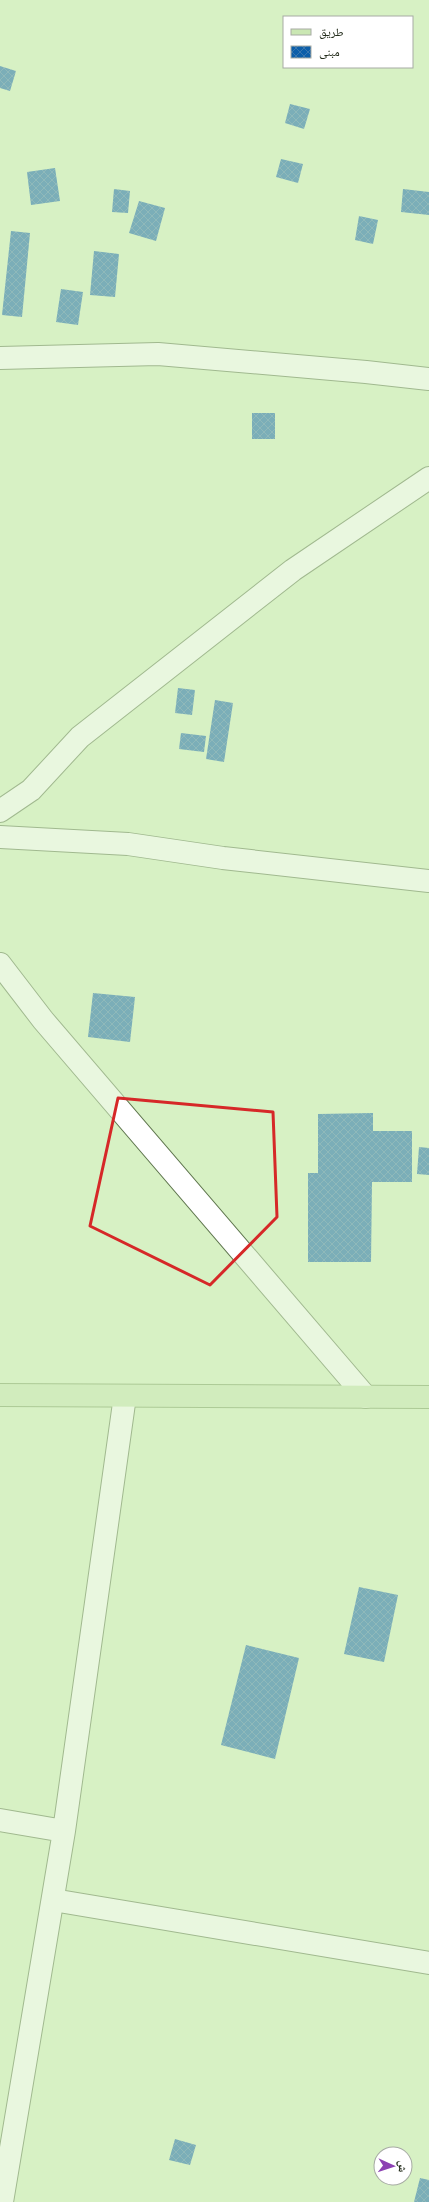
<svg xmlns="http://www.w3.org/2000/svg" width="429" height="2202" viewBox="0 0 429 2202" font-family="'PT Sans','Noto Naskh Arabic',sans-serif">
<defs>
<pattern id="building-cross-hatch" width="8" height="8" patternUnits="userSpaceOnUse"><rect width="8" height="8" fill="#0c5ea9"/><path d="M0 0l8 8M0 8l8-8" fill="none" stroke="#3876ae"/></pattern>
</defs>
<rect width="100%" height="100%" fill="#d7f1c4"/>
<path fill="url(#building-cross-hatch)" d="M0 66 16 71 10 91 0 88Z
M290 104 310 109 304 129 285 123Z
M281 159 303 164 298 183 276 177Z
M55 168 60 201 31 205 27 172Z
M114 189 130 191 128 213 112 212Z
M403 189 429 192V215L401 212Z
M139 201 165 208 156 241 129 233Z
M359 216 378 220 373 244 355 240Z
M11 231 30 233 22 317 2 315Z
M94 251 119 254 115 297 90 295Z
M61 289 83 292 78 325 56 322Z
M252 413H275V439H252Z
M178 688 195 690 192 715 175 713Z
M215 700 233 703 224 762 206 759Z
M181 733 206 736 204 752 179 749Z
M93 993 135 997 130 1042 88 1037Z
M373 1113V1131H412V1182H372L371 1262H308V1173H318V1114Z
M419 1147 429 1148V1175L417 1174Z
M359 1587 398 1595 384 1662 344 1654Z
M246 1645 299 1658 275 1759 221 1745Z
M175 2139 196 2145 190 2165 169 2160Z
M420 2178 429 2180V2202H414Z"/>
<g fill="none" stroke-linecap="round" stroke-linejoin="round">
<g stroke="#5f764e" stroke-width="24">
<path id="minor" d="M0 358 158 354 366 372 429 379
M0 811 31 790 80 737 293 570 429 478
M0 837 128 844 223 858 429 881
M0 964 43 1020 366 1397
M0 1820 64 1831
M53 1900 429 1963
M2 2202 64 1831 125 1396"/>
</g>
<g stroke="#799b5d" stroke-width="24">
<path id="major" d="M0 1395 429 1397"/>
</g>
<use href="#minor" stroke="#fff" stroke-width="22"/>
<use href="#major" stroke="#cae7b3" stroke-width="22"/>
</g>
<path d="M0 0H429V2202H0ZM118 1098 273 1112 277 1217 210 1285 90 1226Z" fill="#d7f1c4" fill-opacity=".55" fill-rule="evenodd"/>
<path fill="none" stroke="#d62828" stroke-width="3" stroke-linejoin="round" d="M118 1098 273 1112 277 1217 210 1285 90 1226Z"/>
<rect x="283" y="16" width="130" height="52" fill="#ffffff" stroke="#a7aba4"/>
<rect x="291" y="29" width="20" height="6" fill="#cae7b3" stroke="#a7aba4"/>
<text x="319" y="36" font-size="12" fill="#232c1b">طريق</text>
<rect x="291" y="46" width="20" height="12" fill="url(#building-cross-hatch)" stroke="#a7aba4"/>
<text x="319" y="56" font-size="12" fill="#232c1b">مبنى</text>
<g transform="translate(393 2166) rotate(93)"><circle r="19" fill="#ffffff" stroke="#a7aba4"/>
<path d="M0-3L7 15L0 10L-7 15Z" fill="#8c41b3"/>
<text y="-6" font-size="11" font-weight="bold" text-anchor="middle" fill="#232c1b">ش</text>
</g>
</svg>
